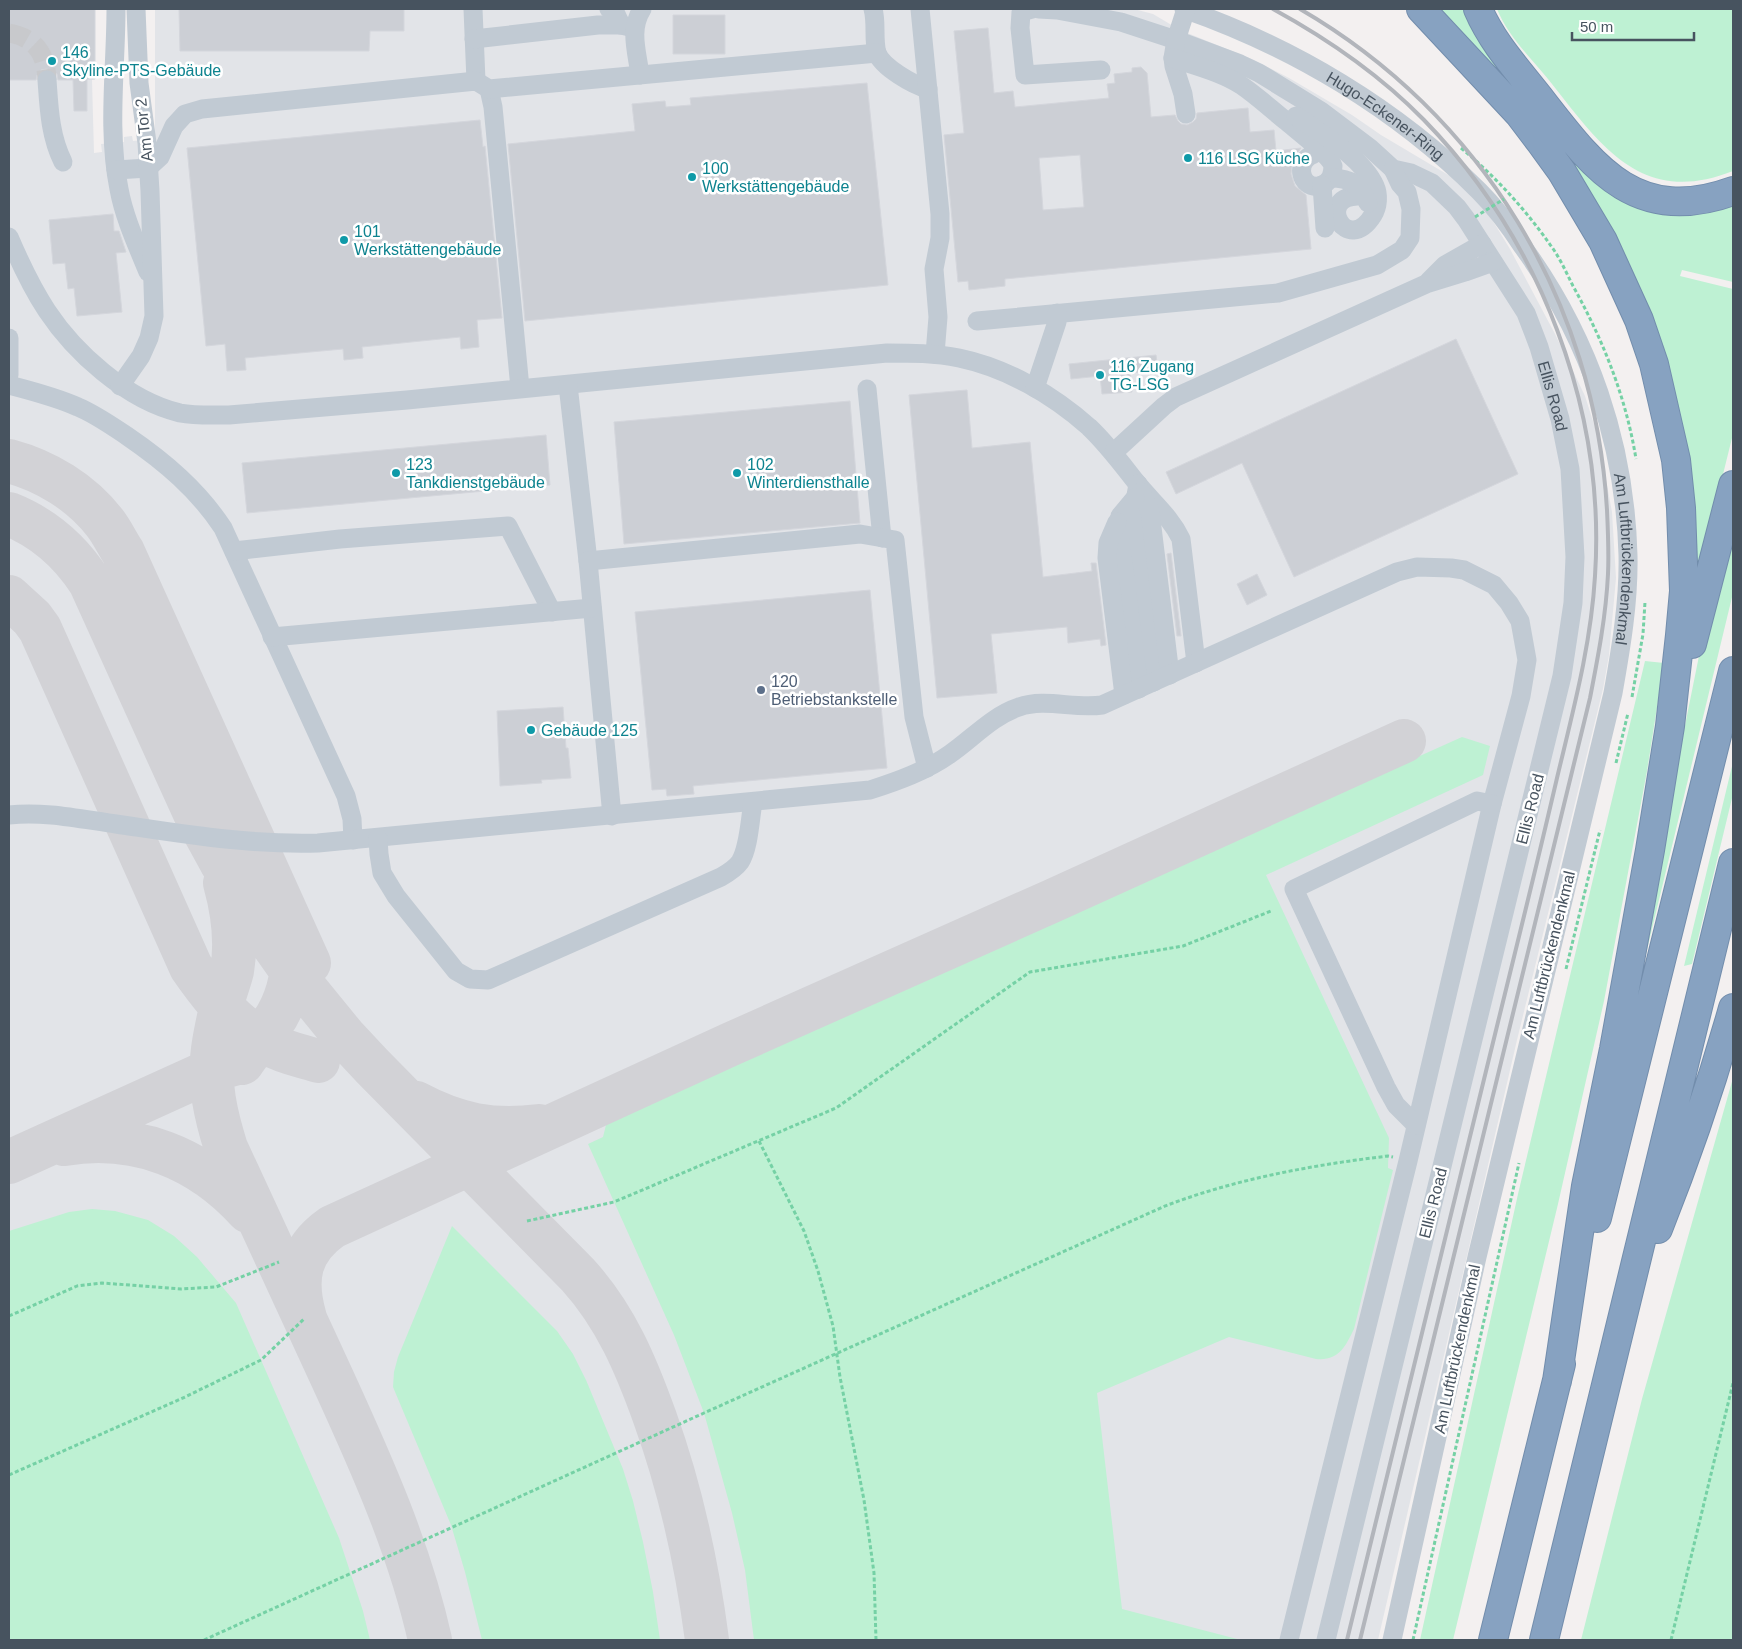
<svg xmlns="http://www.w3.org/2000/svg" width="1742" height="1649" viewBox="0 0 1742 1649" font-family="Helvetica,sans-serif">
<rect width="100%" height="100%" fill="#f3f0f0"/>
<path fill="#e2e4e8" d="M9 9H95V79L92 80 94 153 102 152 101 144 124 142V137L132 136 133 141 155 139V9H1134L1153 14 1180 30 1254 60 1289 78 1352 115 1381 135 1455 179 1478 201 1491 218 1510 249 1555 334 1585 396 1598 437 1612 512 1616 578 1609 655 1603 689 1517 1040 1378 1640H9Z"/>
<path fill="#bef1d3" d="M1433 9H1466L1598 181 1733 203V282L1682 270 1680 276 1733 289V434L1692 599 1632 286Z
M1497 9H1733V171C1640 208 1599 143 1548 79 1530 57 1508 36 1497 9Z
M1733 511V593L1637 991 1675 775 1701 646Z
M1645 661 1664 663 1647 771 1604 1001 1558 1204 1453 1640H1420L1518 1194Z
M1462 737 1490 746 1483 775 1266 875 1389 1138 1388 1168 1393 1170 1354 1329C1345 1347 1339 1361 1316 1359L1229 1337 1097 1393 1122 1609 1241 1640H754L745 1570 732 1513 704 1413 674 1335 588 1144 603 1137 607 1121Z
M1733 762V794L1692 964 1684 966Z
M1733 1078V1640H1581L1642 1399Z
M92 1209 115 1211 148 1220 174 1236 197 1257 236 1303 339 1538 363 1611 370 1640H9V1231L69 1212Z
M452 1226 557 1331 573 1354 586 1380 623 1469 633 1501 643 1542 653 1592 660 1640H482L465 1572 451 1525 393 1387 394 1372 398 1357Z"/>
<g fill="none" stroke-linecap="round" stroke-linejoin="round">
<path stroke="#d2d2d6" stroke-width="44" d="M9 461C46 471 81 492 105 523 112 532 117 543 123 552L309 963
M9 514C44 528 70 551 90 582L198 820 221 862 260 926 295 976 344 1036 372 1066 578 1275C616 1317 636 1365 655 1418 681 1490 697 1564 707 1640
M9 597 32 618 40 629 191 967C213 999 236 1027 271 1045 285 1053 303 1056 318 1061
M225 883C233 912 237 941 232 971 229 983 224 995 221 1008 218 1021 215 1035 213 1049 208 1083 216 1116 226 1148 262 1226 298 1303 334 1382 372 1465 410 1550 430 1640
M242 1063C251 1049 262 1038 271 1025 287 1003 293 976 293 950
M416 1103C457 1125 493 1132 539 1126
M64 1144C136 1132 200 1158 248 1211
M9 1162 212 1070 237 1063
M305 1318C294 1280 298 1251 332 1227L731 1044 1052 901 1404 741"/>
</g>
<path fill="#cccfd5" stroke="#d4d6dc" fill-rule="evenodd" d="M9 9H95V79H87V111H74L73 80H58L57 74 51 70 46 69 41 70 37 75 36 80H9Z
M179 9H404V31H370L369 51H180Z
M673 15H725V54H673Z
M988 28 994 93 1013 91 1015 107 1109 98 1107 84 1115 83 1114 74 1132 72V68L1141 67 1147 73 1151 117 1175 115 1178 121 1181 124 1187 125 1193 122 1196 119 1197 113 1248 108 1250 132 1274 130 1276 151 1301 148 1293 159 1291 174 1295 186 1306 195 1311 249 1005 279V286L969 290 968 281 958 282 944 135 964 133 954 31ZM1080 155 1084 207 1043 210 1039 158Z
M867 83 888 285 525 321 508 144 635 131 632 104 665 101 666 107 691 105 690 98Z
M480 120 483 147 485 146 502 318 477 320 479 347 461 349 460 337 362 347 363 358 344 360 343 349 245 358 246 370 227 371 225 344 206 346 187 148Z
M113 214 114 231H119L126 252 116 253 122 312 77 316 74 288 68 289 65 263 53 264 49 220Z
M1456 339 1518 474 1294 577 1242 463 1176 494 1166 472Z
M1156 355 1158 370 1130 373 1132 392 1102 394 1100 376 1071 379 1069 364Z
M967 390 972 448 1030 442 1043 577 1092 571 1091 563H1096L1106 645 1101 646 1100 639 1068 643 1067 627 991 634 997 693 937 698 909 395Z
M850 401 860 523 624 544 614 422Z
M546 435 550 485 247 513 242 463Z
M1171 553 1181 636H1177L1167 554Z
M1257 574 1267 595 1247 605 1237 584Z
M870 590 887 768 693 786 694 794 667 796 666 789 652 790 635 612Z
M563 707 566 748H568L571 778 541 780 542 783 500 786 497 711Z"/>
<g fill="none" stroke-linecap="round" stroke-linejoin="round">
<path stroke="#c8c9cc" stroke-width="19" stroke-dasharray="19 9" stroke-linecap="butt" d="M9 33C36 38 46 54 47 80"/>
<g stroke="#728dac" stroke-width="30">
<path id="highway" d="M1421 9 1519 114 1541 143 1562 172 1603 241 1639 320 1654 364 1676 460 1681 508 1684 591 1680 635 1670 726 1650 850 1614 1049 1586 1186 1557 1381
M1478 9C1492 42 1516 68 1538 96 1592 165 1634 227 1733 191
M1692 644 1733 485
M1597 1218 1733 671
M1658 1229C1687 1156 1712 1083 1733 1008
M1493 1640 1561 1364
M1544 1640 1733 863"/>
</g>
<path stroke="#75d1a5" stroke-width="3" stroke-dasharray="4 2.5" stroke-linecap="butt" d="M1461 148C1495 176 1526 210 1551 246 1560 258 1566 272 1573 286 1603 340 1626 397 1636 459
M1632 697 1643 634 1645 602
M1616 763 1628 713
M1566 969 1600 830
M759 1141 804 1231 818 1271 833 1326 840 1377 864 1500 874 1573 876 1640
M527 1221 614 1202 836 1108 1030 972 1183 946 1271 911
M9 1316 77 1286 102 1283 181 1289 216 1287 279 1262
M9 1475 185 1397 261 1360 305 1318
M204 1640 704 1413 1165 1206C1236 1179 1312 1165 1388 1156L1393 1157
M1413 1640 1519 1163
M1671 1640 1733 1383"/>
<g stroke="#c1cad3" stroke-width="19">
<path d="M116 9C116 68 107 130 119 189 124 217 137 245 148 272"/>
<path d="M473 9 476 81"/>
<path d="M609 9 615 12 621 25"/>
<path d="M873 9C877 23 873 39 877 53 882 67 913 85 928 89"/>
<path d="M920 9 940 214V238L934 269 938 317 935 354"/>
<path d="M1032 9 1021 12 1020 28 1025 75 1101 70"/>
<path id="s1" d="M1039 9 1057 10 1121 22 1176 40 1240 64 1259 73 1321 111 1370 148 1393 169 1411 173 1432 183 1457 207 1466 219 1526 313 1539 347 1560 419 1570 469 1575 557 1573 603 1562 676 1326 1640"/>
<path id="s2" d="M1184 9C1293 47 1397 109 1479 191 1496 208 1510 227 1523 247 1589 338 1625 443 1628 555 1629 601 1621 648 1613 693L1477 1257 1392 1640"/>
<path d="M1186 9 1176 40 1173 58 1174 66 1183 94 1186 114"/>
<path d="M474 39 598 25H621L634 28"/>
<path d="M1173 58C1195 66 1221 72 1241 85 1257 96 1271 109 1286 121 1295 129 1330 155 1333 166 1333 168 1332 174 1331 177 1329 181 1324 185 1319 186 1300 189 1294 161 1314 154"/>
<path d="M640 75C637 51 629 30 642 9"/>
<path d="M47 80C49 108 50 136 63 162"/>
<path d="M489 89 493 107 520 388"/>
<path d="M1296 116C1320 133 1363 158 1375 186 1379 195 1378 207 1373 215 1347 257 1315 198 1357 196"/>
<path d="M116 170 148 168 160 157 174 126 185 114 202 109 476 81 489 89 877 53"/>
<path d="M1331 178C1352 178 1359 185 1368 203"/>
<path d="M1322 185 1325 228"/>
<path d="M9 237C33 293 55 333 103 372 125 390 151 406 180 413 196 416 213 415 229 415L407 400 887 353C911 353 935 353 959 358 1007 368 1053 395 1089 427 1107 444 1121 463 1136 482 1152 502 1170 516 1181 539L1196 663"/>
<path d="M1429 281 1445 265 1482 244"/>
<path d="M977 321 1278 293 1377 265 1402 250 1410 238 1411 209 1407 192 1400 184 1393 169"/>
<path d="M9 338V375"/>
<path d="M9 385C32 391 56 397 78 407 95 414 112 426 127 436 165 462 198 490 223 528L346 796 352 819 353 840"/>
<path d="M568 385 588 561 612 816"/>
<path d="M120 386 141 356 149 338 154 316 150 191 147 143 139 83 136 9"/>
<path d="M1035 388 1057 322V313"/>
<path d="M867 389 882 538"/>
<path d="M1114 452 1164 406 1176 397 1426 284 1465 272 1493 262"/>
<path d="M1138 484 1133 513 1154 682"/>
<path d="M1141 492 1150 511 1170 675"/>
<path d="M1135 498 1120 516V539L1139 689"/>
<path d="M1117 522 1108 543 1107 558 1124 695"/>
<path d="M234 551 340 539 508 526 552 612"/>
<path d="M588 561 860 534 895 540 914 717 927 768"/>
<path d="M272 637 592 608"/>
<path d="M9 815C44 811 80 819 116 824 185 834 248 845 318 843L870 790C898 781 926 771 950 754 972 739 992 716 1019 707 1045 698 1074 709 1102 705L1397 572 1417 567 1451 568 1464 570 1494 585 1509 603 1520 621 1527 660 1521 696 1492 804 1408 1161 1289 1640"/>
<path d="M378 838 379 854 382 873 396 896 456 971 470 979 488 980 721 877C728 873 735 869 740 862 749 848 750 819 753 802"/>
<path d="M1416 1125 1396 1105 1386 1087 1294 889 1477 801 1492 804"/>
</g>
<use href="#highway" stroke="#87a2c1" stroke-width="28"/>
<path stroke="#b2b5bb" stroke-width="4" d="M1273 9C1328 39 1380 75 1424 120 1540 239 1606 409 1595 576 1591 645 1573 711 1557 778 1538 860 1518 941 1498 1022 1449 1228 1398 1434 1347 1640
M1300 9C1481 114 1595 301 1607 510 1608 531 1609 553 1608 574 1606 616 1598 657 1590 698L1360 1640"/>
<path stroke="#75d1a5" stroke-width="3" stroke-dasharray="4 2.5" stroke-linecap="butt" d="M1475 217 1504 199"/>
</g>
<g fill="#0f9aa8" stroke="#fff" stroke-width="2">
<circle cx="52" cy="61" r="5"/>
<circle cx="1188" cy="158" r="5"/>
<circle cx="692" cy="177" r="5"/>
<circle cx="344" cy="240" r="5"/>
<circle cx="1100" cy="375" r="5"/>
<circle cx="396" cy="473" r="5"/>
<circle cx="737" cy="473" r="5"/>
<circle cx="531" cy="730" r="5"/>
</g>
<circle fill="#5c6f8a" stroke="#fff" stroke-width="2" cx="761" cy="690" r="5"/>
<g text-anchor="middle" dominant-baseline="central" stroke-width="5" stroke-linejoin="round" paint-order="stroke">
<g font-size="16" fill="#0d838f" stroke="#fff" text-anchor="start">
<text x="62" y="52">146<tspan x="62" dy="18">Skyline-PTS-Gebäude</tspan></text>
<text x="1198" y="158">116 LSG Küche</text>
<text x="702" y="168">100<tspan x="702" dy="18">Werkstättengebäude</tspan></text>
<text x="354" y="231">101<tspan x="354" dy="18">Werkstättengebäude</tspan></text>
<text x="1110" y="366">116 Zugang<tspan x="1110" dy="18">TG-LSG</tspan></text>
<text x="406" y="464">123<tspan x="406" dy="18">Tankdienstgebäude</tspan></text>
<text x="747" y="464">102<tspan x="747" dy="18">Winterdiensthalle</tspan></text>
<text x="541" y="730">Gebäude 125</text>
</g>
<g font-size="16" fill="#47535f" stroke="#fff">
<text stroke="none"><textPath href="#s2" startOffset="229">Hugo-Eckener-Ring</textPath></text>
<text transform="translate(144 130) rotate(-96)">Am Tor 2</text>
<text stroke="none"><textPath href="#s1" startOffset="686">Ellis Road</textPath></text>
<text stroke="none"><textPath href="#s2" startOffset="755">Am Luftbrückendenkmal</textPath></text>
<text transform="translate(1530 809) rotate(-76)">Ellis Road</text>
<text transform="translate(1549 955) rotate(-76)">Am Luftbrückendenkmal</text>
<text transform="translate(1433 1203) rotate(-76)">Ellis Road</text>
<text transform="translate(1457 1349) rotate(-78)">Am Luftbrückendenkmal</text>
</g>
<g font-size="16" fill="#4e5e75" stroke="#fff" text-anchor="start">
<text x="771" y="681">120<tspan x="771" dy="18">Betriebstankstelle</tspan></text>
</g>
</g>
<rect width="1742" height="1649" fill="none" stroke="#47535f" stroke-width="20"/>
<path d="M1572 32v8h122v-8" fill="none" stroke="#47535f" stroke-width="2.5"/>
<text x="1580" y="32" font-size="15" fill="#47535f" stroke="#ffffff" stroke-width="4" paint-order="stroke">50 m</text>
</svg>
